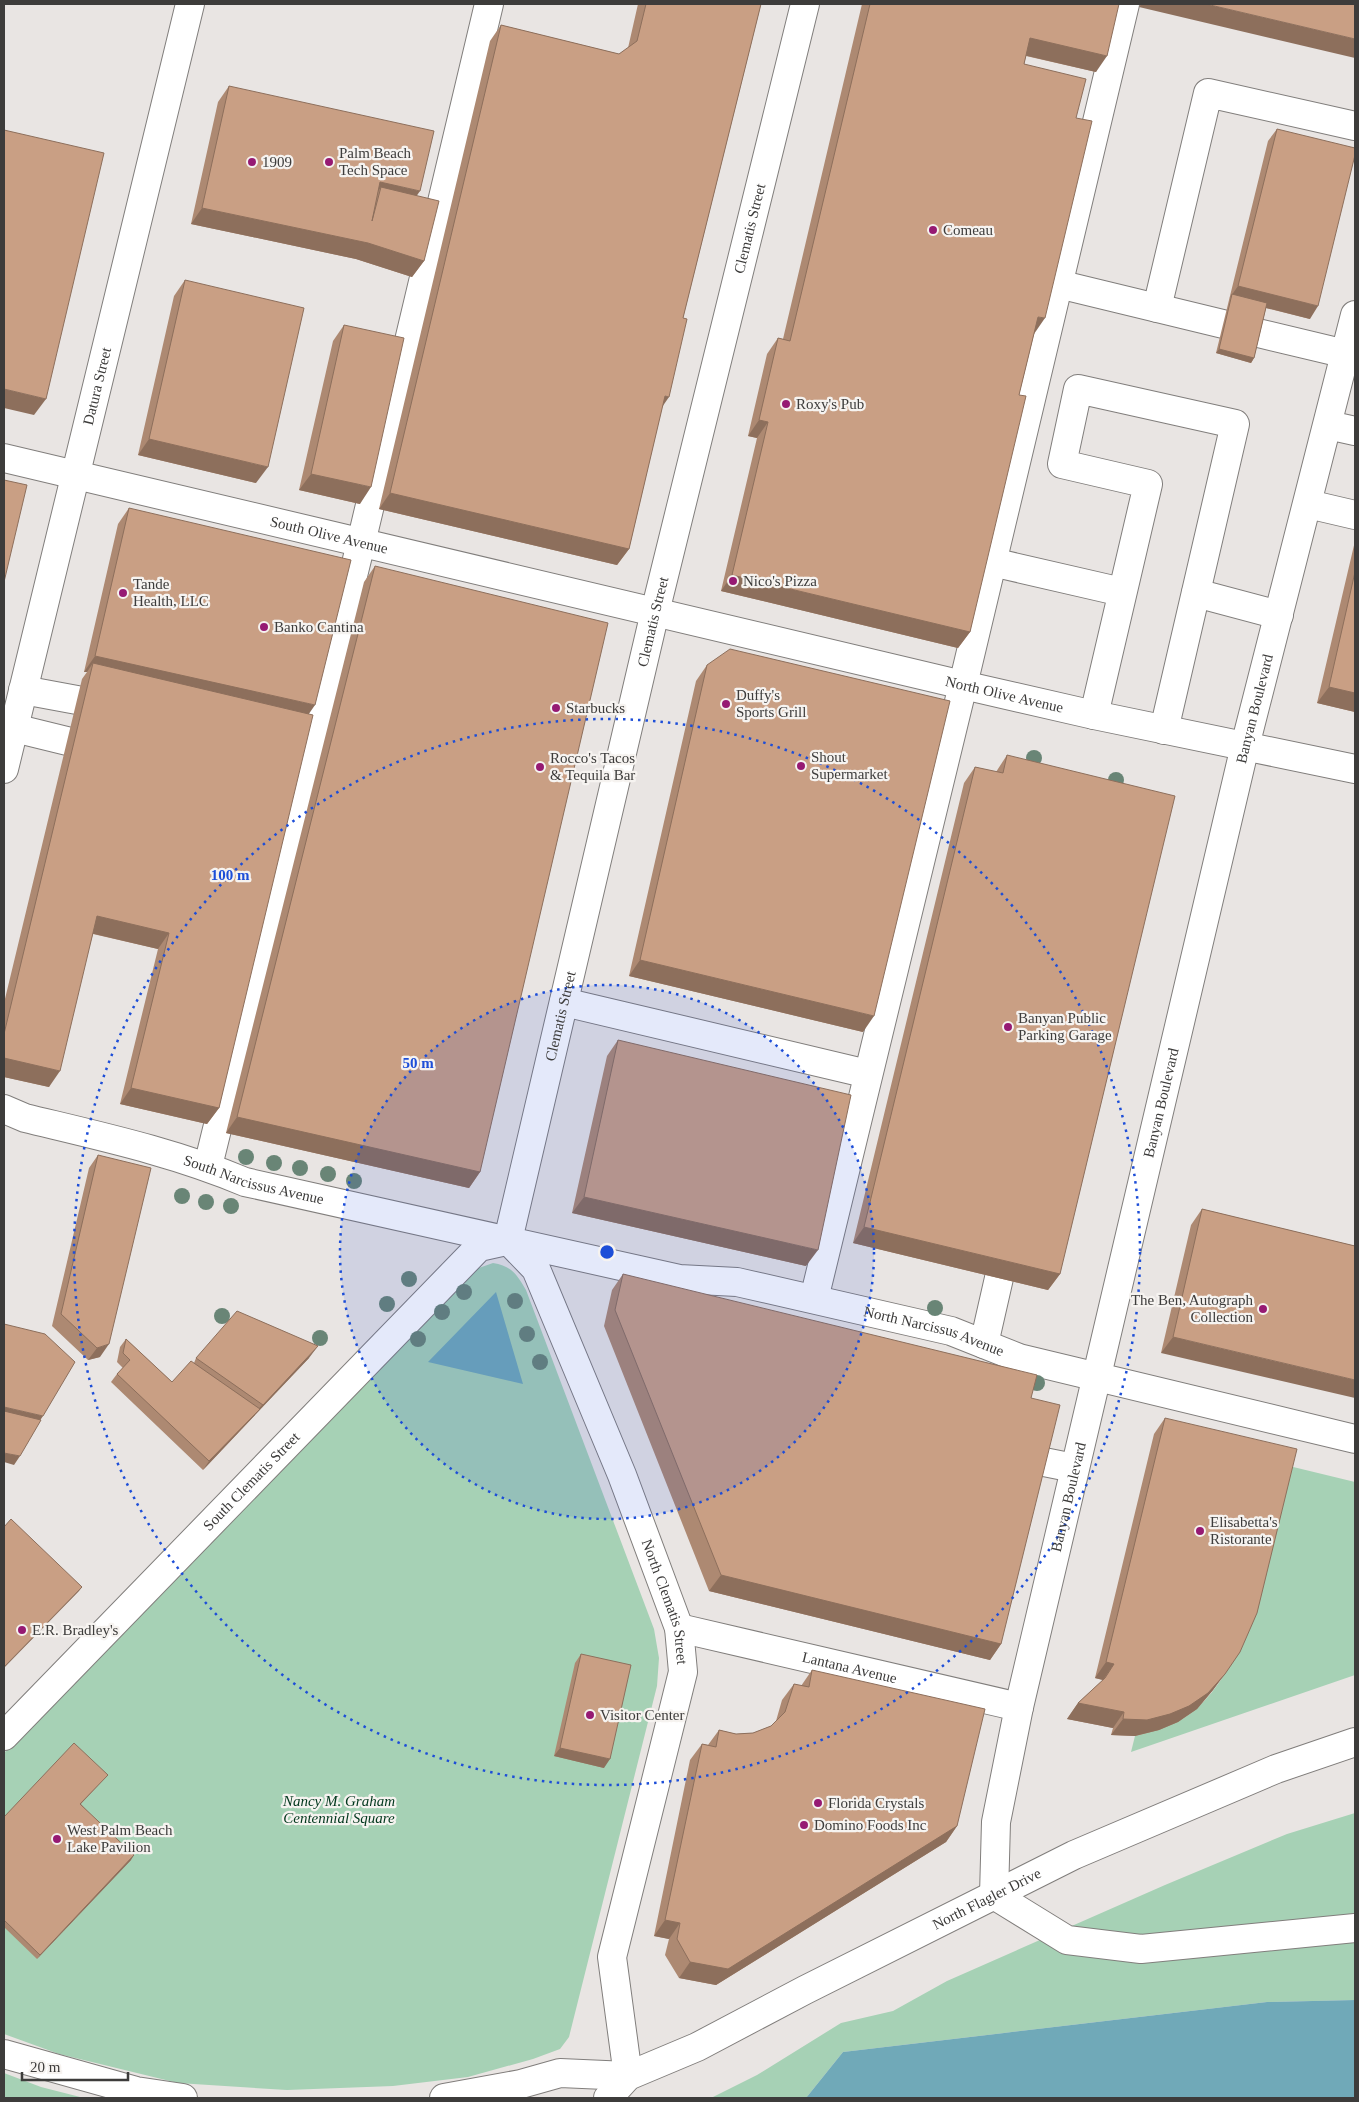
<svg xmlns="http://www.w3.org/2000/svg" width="1359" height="2102" viewBox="0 0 1359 2102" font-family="Georgia,serif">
<rect width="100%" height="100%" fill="#e9e5e3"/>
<path fill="#a6d1b5" d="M493 1263C512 1266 517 1275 526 1290L654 1629 659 1658 657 1686 569 2037 560 2049 533 2059 468 2077 393 2086 287 2090 178 2083 59 2054 4 2034V1753L476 1269Z
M1285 1465 1355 1482V1675L1131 1752 1135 1736C1158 1730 1180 1724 1197 1708 1239 1670 1250 1614 1262 1562 1270 1529 1278 1497 1285 1465Z
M1355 1813V2000L1267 2002 843 2052 806 2098H711L757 2075 841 2023 893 2011 947 1981 1165 1885 1287 1834Z
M4 2073 41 2087 84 2098H4Z"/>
<path fill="#70a9b8" d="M496 1292 523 1384 428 1362Z
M1355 2000V2098H806L843 2052 1267 2002Z"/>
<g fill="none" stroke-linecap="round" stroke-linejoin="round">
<g stroke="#817e7c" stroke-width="30">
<g id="minor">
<path d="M1058 284 1223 324"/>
<path d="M1157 308 1208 93 1355 126"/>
<path d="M1258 333 1346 354"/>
<path d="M1328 425 1355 431"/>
<path id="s1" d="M4 458 963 685 1094 715 1355 769"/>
<path d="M1308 504 1355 515"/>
<path d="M992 562 1122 592"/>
<path d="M1196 593 1279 615"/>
<path d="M23 690 77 700"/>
<path d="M1094 715 1148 484 1062 464 1078 389 1235 424 1164 730"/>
<path d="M14 728 67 741"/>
<path id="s2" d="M4 769 190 4"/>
<path d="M564 1002 868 1074"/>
<path id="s3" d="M4 1109 25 1118C99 1136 174 1152 245 1182L679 1279 737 1282 951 1331 1019 1358 1355 1439"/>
<path d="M208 1166 361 543 489 4"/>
<path id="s4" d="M508 1240 655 612 805 4"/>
<path id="s5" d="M508 1240 536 1269 622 1475 679 1628 683 1672 612 1957 628 2076"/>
<path d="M814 1299 963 685 1125 4"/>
<path d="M984 1344 999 1278"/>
<path d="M1039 1461 1074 1468"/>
<path id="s6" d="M679 1628 1019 1707"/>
<path id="s7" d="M4 1736 479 1247 506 1241"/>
<path id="s8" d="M994 1895 996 1822 1019 1707 1245 746 1355 315"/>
<path d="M994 1895 1067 1940 1141 1949 1355 1928"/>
<path d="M4 2054 136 2091 183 2098"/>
<path d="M444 2098 521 2084 560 2073 628 2076"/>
<path id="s9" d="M608 2098 628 2076 697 2047 805 1990 1074 1855 1276 1769 1355 1742"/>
</g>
</g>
<use href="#minor" stroke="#fff" stroke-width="28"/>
</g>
<g fill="#698576">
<circle cx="1034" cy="758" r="8"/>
<circle cx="1116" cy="780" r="8"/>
<circle cx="246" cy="1157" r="8"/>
<circle cx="274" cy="1163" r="8"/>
<circle cx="300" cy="1168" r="8"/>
<circle cx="328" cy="1174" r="8"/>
<circle cx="354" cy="1181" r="8"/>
<circle cx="182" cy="1196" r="8"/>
<circle cx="206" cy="1202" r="8"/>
<circle cx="231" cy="1206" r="8"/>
<circle cx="409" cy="1279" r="8"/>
<circle cx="464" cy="1292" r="8"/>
<circle cx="515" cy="1301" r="8"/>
<circle cx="387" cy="1304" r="8"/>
<circle cx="935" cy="1308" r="8"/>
<circle cx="442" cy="1312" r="8"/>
<circle cx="222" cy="1316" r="8"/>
<circle cx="527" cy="1334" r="8"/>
<circle cx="320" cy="1338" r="8"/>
<circle cx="418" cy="1339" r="8"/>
<circle cx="540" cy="1362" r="8"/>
<circle cx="1037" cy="1383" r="8"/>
</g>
<path fill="#ad8972" d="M638 4H761L683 318 629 549 617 565 379 509 490 41 501 25 619 54 628 48Z
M862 4H1118L1096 72 1026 56 1024 64 1076 118 1034 334 1019 395 970 632 958 648 721 591 757 438 748 436 767 354 778 338 783 339Z
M229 86 417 196 424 261 412 277 356 259 191 224 218 102Z
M1277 129 1310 319 1266 308 1254 358 1251 363 1216 353 1268 141Z
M185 280 256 483 138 455 174 296Z
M344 325 360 504 299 490 333 341Z
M129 508 309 714 219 1108 207 1124 120 1104 158 949 93 934 49 1087 4 1077V1003L82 679 87 672H84L118 524Z
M1355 541V712L1317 703Z
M375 566 480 1172 469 1188 226 1133 364 582Z
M707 665 863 1032 629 976 696 681Z
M1007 755 1060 1274 1048 1290 853 1243 964 783 975 767 996 772Z
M618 1040 806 1266 572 1213 607 1056Z
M98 1155 100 1357 88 1360 52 1326 89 1168Z
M1202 1209 1355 1246 1161 1353 1191 1225Z
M623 1274 1031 1398 1001 1644 990 1660 709 1591 604 1326 612 1290Z
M126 1339 172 1382 194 1363 196 1358H309L203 1470 111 1382 117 1374 123 1368 117 1362 120 1347Z
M1165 1418 1240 1652 1213 1690 1197 1709 1178 1722 1159 1730 1135 1736 1111 1735 1113 1728 1067 1719 1078 1703 1103 1680 1095 1678 1154 1434Z
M581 1654 604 1768 554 1756 575 1663Z
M812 1670 957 1826 946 1842 716 1985 679 1978 665 1955 669 1939 654 1936 690 1760 702 1744 708 1745 719 1730 736 1734 753 1733 771 1726 776 1721 782 1700 794 1684 801 1686Z
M108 1775 104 1779 81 1804 131 1860 37 1959 4 1927V1817Z"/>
<path fill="#8d6f5c" d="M1141 4H1206L1355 39V58L1139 7Z
M1030 38 1107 56 1096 72 1019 54Z
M380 182 420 191 409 207 381 187 373 199Z
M202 208 368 243 424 261 412 277 356 259 191 224Z
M1238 286 1318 306 1310 319 1231 299 1232 294 1229 299Z
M1038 317 1045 318 1034 334 1026 333Z
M1219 349 1254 358 1251 363 1216 353Z
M4 389 46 399 34 415 4 408Z
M665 396 669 397 658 413Z
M759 420 768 422 757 438 748 436Z
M149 439 268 467 256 483 138 455Z
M311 474 371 487 360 504 299 490Z
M390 493 629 549 617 565 379 509Z
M732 575 970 632 958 648 721 591Z
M95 656 315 705 304 721 93 663 87 672H84Z
M1329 687 1355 693V712L1317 703Z
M97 916 169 933 158 949 86 932Z
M640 960 874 1016 863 1032 629 976Z
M4 1058 60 1071 49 1087 4 1077Z
M131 1088 219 1108 207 1124 120 1104Z
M237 1117 480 1172 469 1188 226 1133Z
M584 1197 818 1250 806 1266 572 1213Z
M864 1227 1060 1274 1048 1290 853 1243Z
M1173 1337 1355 1380V1398L1161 1353Z
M109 1344 100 1357 88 1360 97 1348Z
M318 1346 309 1358 203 1470 209 1461Z
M4 1407 43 1416 35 1428 4 1421Z
M4 1453 20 1456 14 1465 4 1462Z
M721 1575 1001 1644 990 1660 709 1591Z
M82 1587 79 1591 4 1668V1667Z
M1106 1662 1114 1664 1103 1680 1095 1678Z
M1225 1674 1213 1690 1197 1709 1178 1722 1159 1730 1135 1736 1111 1735 1123 1719Z
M1078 1703 1124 1712 1113 1728 1067 1719Z
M560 1748 610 1759 604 1768 554 1756Z
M957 1826 946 1842 716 1985 679 1978 690 1962Z
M134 1855 131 1860 37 1959 40 1955Z
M665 1920 680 1923 669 1939 654 1936Z"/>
<path fill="#c99f84" stroke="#8d6f5c" d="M646 4H761L683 318 687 319 669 397 665 396 629 549 390 493 501 25 619 54 637 41Z
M870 4H1119L1107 56 1030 38 1024 64 1086 79 1076 118 1092 121 1045 318 1038 317 1019 395 1026 396 970 632 732 575 768 422 759 420 778 338 790 341Z
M1206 4H1355V39Z
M229 86 434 131 420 191 380 182 372 221 381 187 439 201 424 261 368 243 202 208Z
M1277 129 1355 148V155L1318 306 1238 286Z
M4 130 104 153 46 399 4 389Z
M185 280 304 308 268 467 149 439Z
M1232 294 1267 303 1254 358 1219 349Z
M344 325 404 338 371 487 311 474Z
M4 480 27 485 4 582Z
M129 508 351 560 315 705 95 656Z
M375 566 608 623 480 1172 237 1117Z
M1355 572V693L1329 687Z
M730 649 950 701 874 1016 640 960 707 665Z
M93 663 313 715 219 1108 131 1088 169 933 97 916 60 1071 4 1058V1034Z
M1007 755 1175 796 1060 1274 864 1227 975 767 1003 773Z
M618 1040 851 1095 818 1250 584 1197Z
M98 1155 151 1168 109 1344 97 1348 61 1314Z
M1202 1209 1355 1246V1380L1173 1337Z
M623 1274 1037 1375 1031 1398 1060 1405 1001 1644 721 1575 615 1310Z
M237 1311 318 1346 263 1405 196 1358Z
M4 1324 45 1334 75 1362 43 1416 4 1407Z
M126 1339 172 1382 191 1361 260 1409 209 1461 117 1374 130 1360 123 1353Z
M4 1411 41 1420 20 1456 4 1453Z
M1165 1418 1297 1449 1257 1613 1240 1652 1225 1674 1208 1693 1189 1706 1170 1714 1147 1720 1123 1719 1124 1712 1078 1703 1105 1678 1114 1664 1106 1662Z
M11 1519 82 1587 4 1667V1527Z
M581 1654 631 1665 610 1759 560 1748Z
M812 1670 985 1709 957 1826 728 1969 690 1962 677 1939 680 1923 665 1920 702 1744 716 1747 719 1730 736 1734 753 1733 771 1726 785 1712 794 1684 809 1687Z
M74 1743 108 1775 80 1804 134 1855 40 1955 4 1920V1817Z"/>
<circle cx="607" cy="1252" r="267" fill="#1d4ed8" fill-opacity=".12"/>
<g fill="none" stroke="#1d4ed8" stroke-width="2.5" stroke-dasharray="2.5 5">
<circle cx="607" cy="1252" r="267"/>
<circle cx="607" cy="1252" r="533"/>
</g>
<g fill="#961a73" stroke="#f6f3f0" stroke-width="2">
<circle cx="252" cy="162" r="5"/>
<circle cx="329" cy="162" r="5"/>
<circle cx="933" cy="230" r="5"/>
<circle cx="786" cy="404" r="5"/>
<circle cx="733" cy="581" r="5"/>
<circle cx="123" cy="593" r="5"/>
<circle cx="264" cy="627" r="5"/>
<circle cx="726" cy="704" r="5"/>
<circle cx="556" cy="708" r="5"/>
<circle cx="801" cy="766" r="5"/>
<circle cx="540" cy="767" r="5"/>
<circle cx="1008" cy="1027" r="5"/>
<circle cx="1263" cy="1309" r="5"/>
<circle cx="1200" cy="1531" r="5"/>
<circle cx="22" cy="1630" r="5"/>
<circle cx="590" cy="1715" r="5"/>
<circle cx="818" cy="1803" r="5"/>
<circle cx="804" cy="1825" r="5"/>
<circle cx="57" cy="1839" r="5"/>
</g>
<g text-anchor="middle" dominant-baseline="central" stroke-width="4.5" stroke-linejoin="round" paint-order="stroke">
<g font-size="15" fill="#3d3c3b" stroke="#f6f3f0" text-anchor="start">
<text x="339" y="153">Palm Beach<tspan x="339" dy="17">Tech Space</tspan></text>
<text x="262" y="162">1909</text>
<text x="943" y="230">Comeau</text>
<text x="796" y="404">Roxy's Pub</text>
<text x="743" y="581">Nico's Pizza</text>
<text x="133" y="584">Tande<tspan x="133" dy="17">Health, LLC</tspan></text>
<text x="274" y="627">Banko Cantina</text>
<text x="736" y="695">Duffy's<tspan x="736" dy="17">Sports Grill</tspan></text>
<text x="566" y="708">Starbucks</text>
<text x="811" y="757">Shout<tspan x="811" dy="17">Supermarket</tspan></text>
<text x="550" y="758">Rocco's Tacos<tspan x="550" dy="17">&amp; Tequila Bar</tspan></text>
<text x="1018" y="1018">Banyan Public<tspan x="1018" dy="17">Parking Garage</tspan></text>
<text x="1253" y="1300" text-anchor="end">The Ben, Autograph<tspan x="1253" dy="17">Collection</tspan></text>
<text x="1210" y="1522">Elisabetta's<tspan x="1210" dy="17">Ristorante</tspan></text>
<text x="32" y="1630">E.R. Bradley's</text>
<text x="600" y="1715">Visitor Center</text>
<text x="828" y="1803">Florida Crystals</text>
<text x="814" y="1825">Domino Foods Inc</text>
<text x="67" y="1830">West Palm Beach<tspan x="67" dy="17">Lake Pavilion</tspan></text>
</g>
<g font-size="15" fill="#3d3c3b" stroke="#f6f3f0">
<text stroke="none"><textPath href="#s4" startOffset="1040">Clematis Street</textPath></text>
<text stroke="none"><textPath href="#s2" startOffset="394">Datura Street</textPath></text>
<text stroke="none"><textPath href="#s1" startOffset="334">South Olive Avenue</textPath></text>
<text stroke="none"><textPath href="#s4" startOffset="635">Clematis Street</textPath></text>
<text stroke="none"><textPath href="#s1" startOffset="1028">North Olive Avenue</textPath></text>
<text stroke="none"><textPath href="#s8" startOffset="1216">Banyan Boulevard</textPath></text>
<text stroke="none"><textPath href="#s4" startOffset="230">Clematis Street</textPath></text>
<text stroke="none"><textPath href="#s8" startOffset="811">Banyan Boulevard</textPath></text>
<text stroke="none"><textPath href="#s3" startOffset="260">South Narcissus Avenue</textPath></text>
<text stroke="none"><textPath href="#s3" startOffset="958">North Narcissus Avenue</textPath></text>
<text stroke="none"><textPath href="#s7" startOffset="355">South Clematis Street</textPath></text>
<text stroke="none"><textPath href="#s8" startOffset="406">Banyan Boulevard</textPath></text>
<text stroke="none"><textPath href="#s5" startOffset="398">North Clematis Street</textPath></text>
<text stroke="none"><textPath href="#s6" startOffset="175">Lantana Avenue</textPath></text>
<text stroke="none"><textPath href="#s9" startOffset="430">North Flagler Drive</textPath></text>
</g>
<g font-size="15" font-style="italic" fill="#00371c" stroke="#f6f3f0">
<text x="339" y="1801">Nancy M. Graham<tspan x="339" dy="17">Centennial Square</tspan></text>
</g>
</g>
<circle cx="607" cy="1252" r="8" fill="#1d4ed8" stroke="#f6f3f0" stroke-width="2.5"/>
<g font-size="15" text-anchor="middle" font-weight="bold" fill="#1d4ed8" stroke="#f6f3f0" stroke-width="4.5" stroke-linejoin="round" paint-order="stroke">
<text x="230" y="880">100 m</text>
<text x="418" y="1068">50 m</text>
</g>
<rect width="1359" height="2102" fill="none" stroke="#3d3c3b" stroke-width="10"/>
<path d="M22 2072v8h106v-8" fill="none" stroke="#3d3c3b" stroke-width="2.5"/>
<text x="30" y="2072" font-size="15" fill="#3d3c3b" stroke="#f6f3f0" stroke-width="4" paint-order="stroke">20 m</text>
</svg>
